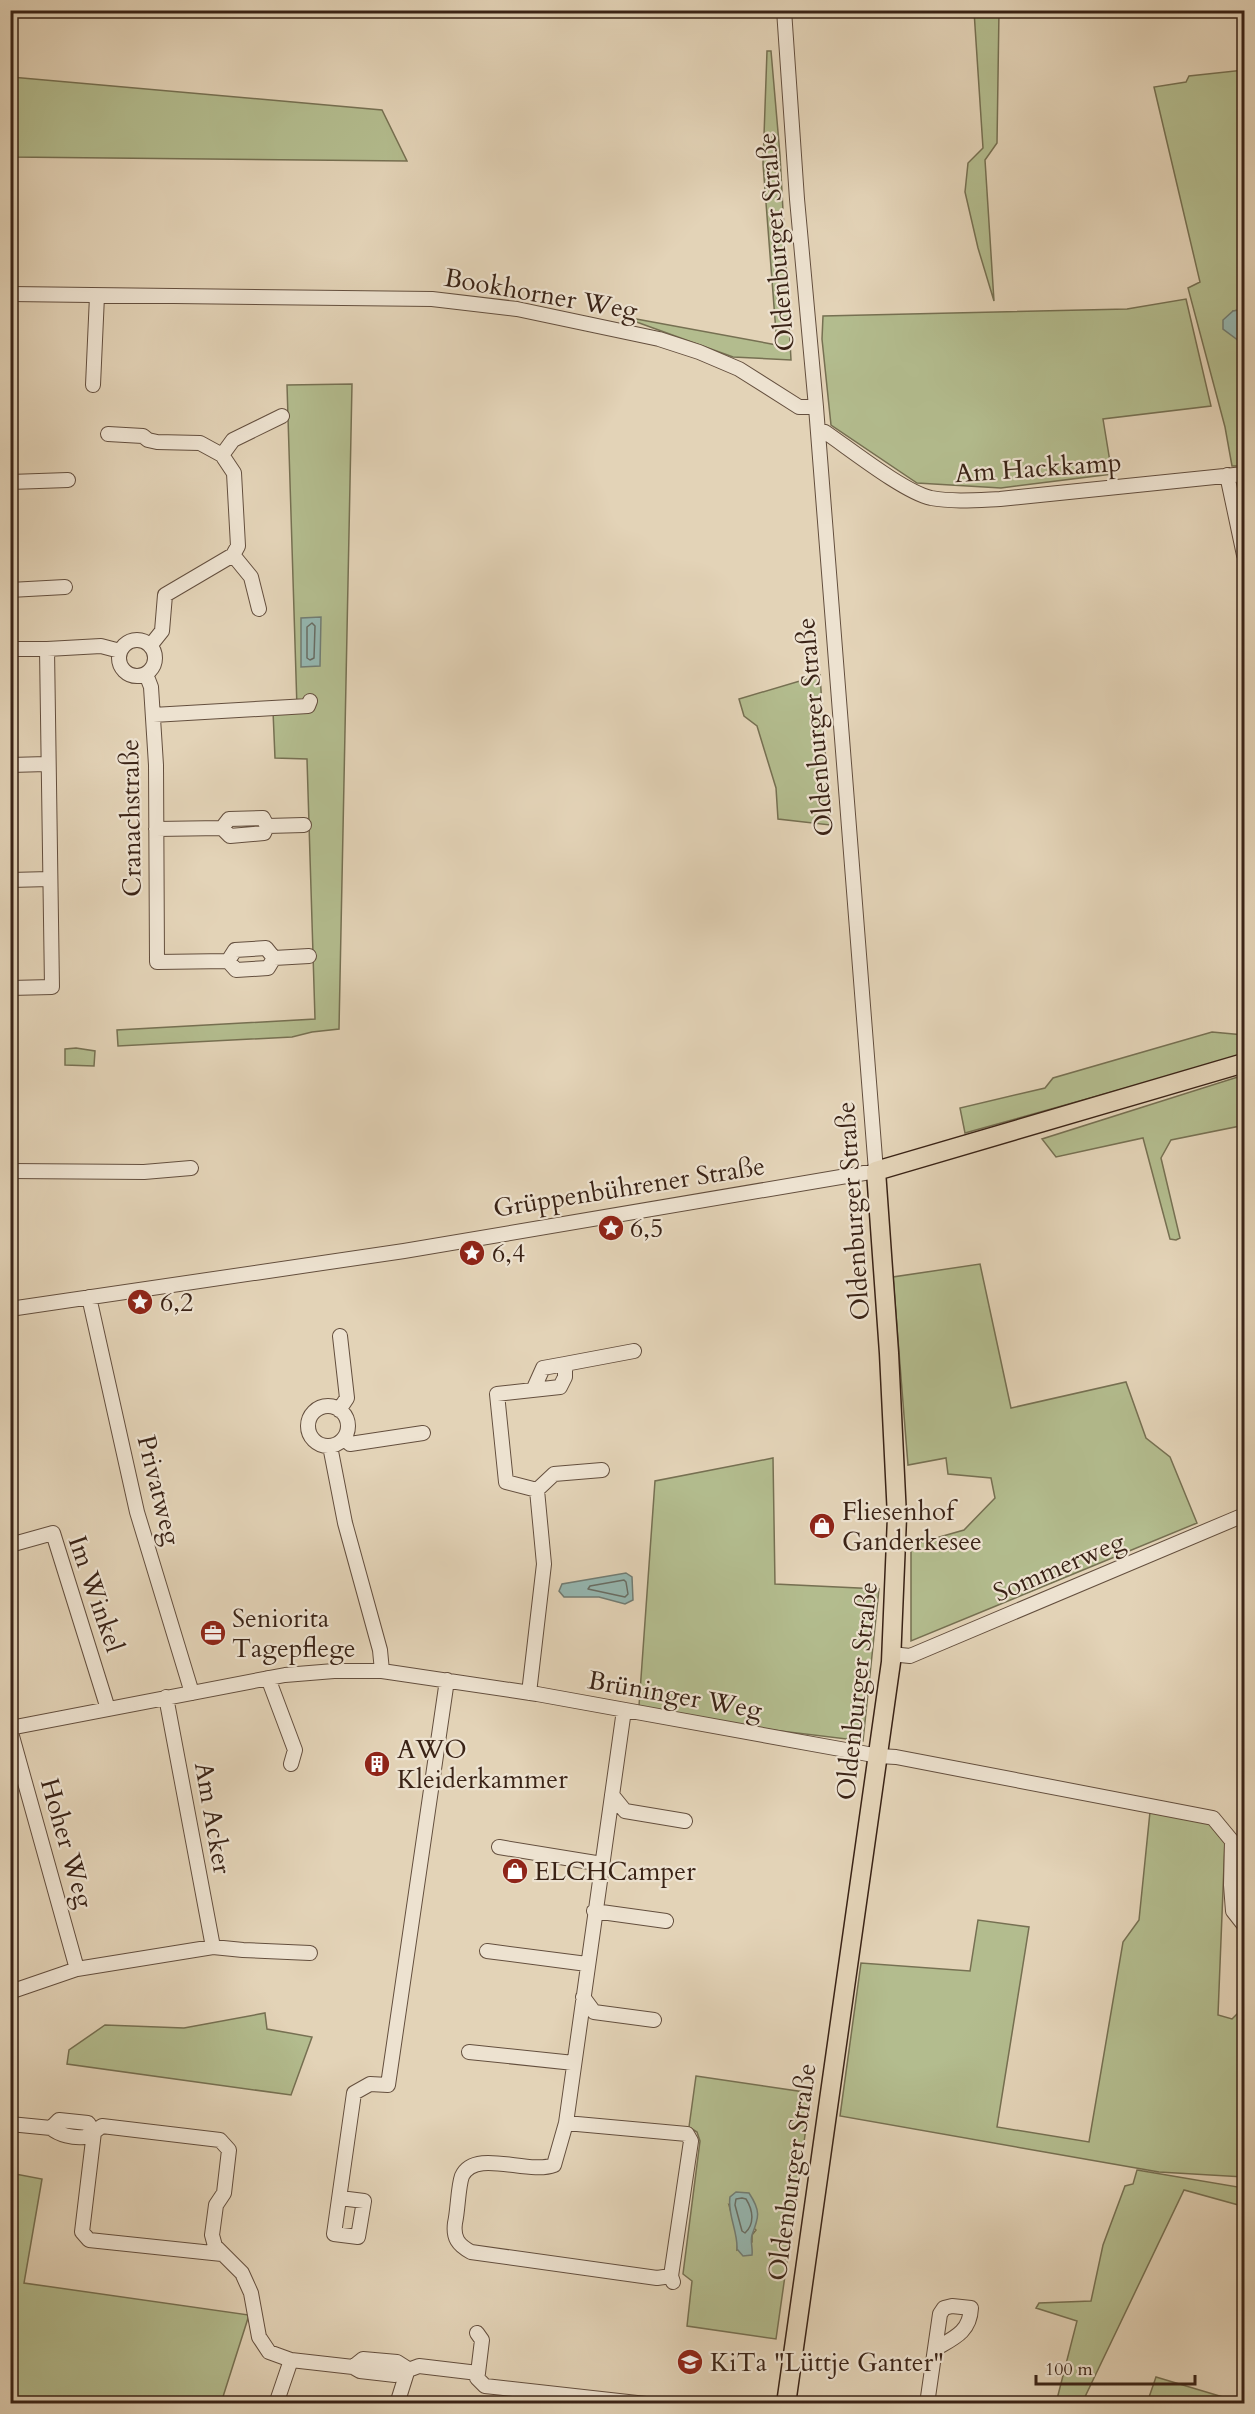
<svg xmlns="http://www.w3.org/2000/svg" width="1255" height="2414" viewBox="0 0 1255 2414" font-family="Cardo,serif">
<rect width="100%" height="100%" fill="#e3d3b7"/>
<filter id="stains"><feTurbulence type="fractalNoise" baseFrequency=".00333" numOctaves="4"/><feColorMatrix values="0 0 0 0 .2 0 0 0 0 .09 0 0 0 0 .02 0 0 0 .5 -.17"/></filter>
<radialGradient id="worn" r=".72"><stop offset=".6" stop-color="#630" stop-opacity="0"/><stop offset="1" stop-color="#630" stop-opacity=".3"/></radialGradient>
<path fill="#b3bc8e" stroke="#767052" stroke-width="1.5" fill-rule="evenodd" d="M974 11H999L997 143 985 160 994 301 978 248 965 192 968 163 983 148Z
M767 51H771L780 155 791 360 733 357 620 316 777 345 763 164Z
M1244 70V309L1233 311 1238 341 1244 340V466H1232L1225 427 1188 288 1200 282 1154 87 1186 82 1189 76Z
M11 77 382 110 407 161 11 157Z
M1186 299 1211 406 1103 419 1112 474 1001 488 917 483 831 425 822 339 823 316 1127 309Z
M352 384 339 1029 312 1032 292 1037 118 1046 117 1030 315 1019 307 759 275 758 273 711 297 708 287 385Z
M820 675 830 825 778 819 776 788 757 726 744 716 739 699Z
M1212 1032 1244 1035V1055L965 1133 960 1108 1045 1088 1053 1078Z
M76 1048 95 1051 94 1066 65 1065V1049Z
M1244 1075V1115L1240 1126 1171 1140 1161 1158 1180 1238 1176 1240 1170 1239 1143 1138 1056 1157 1042 1139Z
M980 1264 1011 1408 1126 1382 1146 1438 1170 1457 1197 1523 911 1641V1545L964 1530 995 1498 991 1478 948 1474 946 1458 908 1465 893 1277Z
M773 1458 775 1584 879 1589 863 1741 747 1727 639 1706 655 1481Z
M1150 1812 1211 1823 1225 1840 1218 2015 1232 2019 1244 2007V2177L1159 2172 840 2116 861 1963 970 1971 978 1920 1029 1927 997 2127 1089 2142 1123 1942 1139 1920Z
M265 2013 267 2029 312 2037 291 2095 67 2064 69 2050 105 2025 184 2028Z
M696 2076 811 2093 776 2339 687 2326 692 2281 683 2274 700 2141 697 2132 689 2127ZM729 2205 756 2230 752 2235V2242L737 2250 738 2239Z
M1137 2170 1244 2188 1242 2206 1184 2190 1082 2403H1056L1077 2321 1036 2308 1039 2303 1091 2301 1103 2245 1125 2186 1133 2184Z
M10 2173 42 2179 24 2283 249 2315 221 2403H11Z
M1156 2377 1243 2403H1147Z"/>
<path fill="#95b7b1" stroke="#717c73" stroke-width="1.5" d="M1244 309V340L1239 341 1223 329V320L1233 311Z
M321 617 320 666 301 667V618Z
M626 1573 632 1577 633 1600 625 1604 599 1597H564L559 1591 562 1584Z
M736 2192 749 2193C761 2211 759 2217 752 2235 750 2241 753 2248 752 2255L743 2256 737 2249C738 2232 727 2213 730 2197Z"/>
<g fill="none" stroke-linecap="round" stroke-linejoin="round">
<path stroke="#686d64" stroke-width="1.5" d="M312 623 315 626 314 658 310 660 307 658V627Z
M624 1580 626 1582 628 1594 625 1597 588 1589 590 1586Z
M742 2198 746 2199C753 2210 755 2224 745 2233L742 2231 735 2205 736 2199Z"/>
<g stroke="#644f3e" stroke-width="16">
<path id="minor" d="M10 294 432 299 517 309 659 339 699 352 739 369 799 407H816
M93 385 97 296
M818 431 825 432C850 449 904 492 931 498 953 502 977 500 1000 499L1244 474
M108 434 143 436 148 440 157 442 200 443 222 455 234 473 238 546 233 555 165 595 162 631 150 646
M222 455 233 440 282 416
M1227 475 1244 555
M10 482 68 480
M233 555 251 577 259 609
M10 590 65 587
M119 658a18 18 0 1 1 36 0a18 18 0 1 1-36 0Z
M10 649H47L52 987 10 988
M47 649 101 646 120 651
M146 674 151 687 156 765 157 962 228 961 236 970 268 968 274 958 309 956
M153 715 308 706 310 701
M10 765 47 764
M222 828 229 819 263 818 267 826
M156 829 222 828 230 836 264 833 267 826 304 825
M10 880 50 879
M228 961 235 950 266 948 274 958
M10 1171 144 1172 191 1168
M89 1297 137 1512 192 1693
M10 1309 404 1251 876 1171 816 407 797 199 784 10
M534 1388 543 1368 565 1364
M308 1426a20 20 0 1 1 40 0a20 20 0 1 1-40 0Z
M339 1410 347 1398 340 1336
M344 1438 350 1444 423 1433
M330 1446 345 1523 380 1650 382 1671
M537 1490 554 1474 602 1470
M10 1545 53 1533 108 1709
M891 1654 910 1656 1244 1515
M268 1678 295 1750 291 1764
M529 1693 544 1564 537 1490 506 1482 497 1394 560 1387 565 1377V1364L634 1351
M166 1697 213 1947
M624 1710 566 2123 554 2165C528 2175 475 2148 462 2176 458 2187 458 2210 455 2223 453 2238 458 2245 471 2252L657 2278 671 2276
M10 1728 285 1675 334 1671H382L537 1694 879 1756 896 1757 1213 1818 1232 1841 1231 1885 1233 1911 1244 1925
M10 1729 77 1969
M612 1795 625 1811 685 1821
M499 1847 602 1864
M594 1911 666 1921
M487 1951 587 1964
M10 1992 77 1969 213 1947 243 1950 310 1953
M583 1997 594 2012 654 2020
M469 2052 574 2063
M566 2123 687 2134 691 2141 671 2276 673 2282
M10 2124 51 2128
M94 2132 88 2123 59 2120 51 2128C59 2135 73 2138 84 2137 90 2136 97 2130 102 2126L220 2140 229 2150 224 2193 216 2205 212 2235 215 2246 242 2273 251 2293 259 2337 269 2352 291 2360 353 2367
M94 2132 82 2232 89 2240 222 2254
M340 2198 364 2201 358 2237 334 2234 354 2093 370 2084 388 2085 447 1680
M477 2333 482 2340 478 2373
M408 2369 397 2362 363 2359 353 2367 360 2371 395 2375 419 2366 478 2373 477 2378 485 2386 646 2404
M276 2404 291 2360
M397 2404 408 2369
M927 2404 940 2314 944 2308 952 2306 971 2308C970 2332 954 2338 935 2349"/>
</g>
<g stroke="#3a2316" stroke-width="21">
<path id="major" d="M786 2404 891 1662 897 1517 889 1353 876 1171 1244 1063"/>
</g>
<use href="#minor" stroke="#ede2d0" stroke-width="14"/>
<use href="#major" stroke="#e3d3b7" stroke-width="18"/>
</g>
<defs>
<g id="sight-disc" transform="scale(1.35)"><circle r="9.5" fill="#8f2418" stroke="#ede2d0"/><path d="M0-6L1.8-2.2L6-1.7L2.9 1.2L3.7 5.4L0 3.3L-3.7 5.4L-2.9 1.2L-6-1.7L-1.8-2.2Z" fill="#fff"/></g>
<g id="shop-disc" transform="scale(1.35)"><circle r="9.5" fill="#8f2418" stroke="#ede2d0"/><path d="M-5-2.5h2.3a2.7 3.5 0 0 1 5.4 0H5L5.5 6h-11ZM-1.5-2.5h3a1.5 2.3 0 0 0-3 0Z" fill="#fff"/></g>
<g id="office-disc" transform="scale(1.35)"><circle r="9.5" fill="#8f2418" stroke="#ede2d0"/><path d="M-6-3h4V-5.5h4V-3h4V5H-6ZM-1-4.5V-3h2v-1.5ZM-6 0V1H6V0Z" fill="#fff"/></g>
<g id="building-disc" transform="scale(1.35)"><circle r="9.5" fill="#8f2418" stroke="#ede2d0"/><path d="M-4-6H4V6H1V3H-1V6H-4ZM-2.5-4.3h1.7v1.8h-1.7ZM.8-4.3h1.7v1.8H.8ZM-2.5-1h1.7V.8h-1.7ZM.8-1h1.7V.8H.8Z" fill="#fff"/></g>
<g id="school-disc" transform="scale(1.35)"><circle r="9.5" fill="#8f2418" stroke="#ede2d0"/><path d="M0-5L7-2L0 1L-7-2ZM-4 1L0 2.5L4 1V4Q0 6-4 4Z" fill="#fff"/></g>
</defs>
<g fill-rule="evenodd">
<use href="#sight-disc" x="611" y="1228"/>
<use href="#sight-disc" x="472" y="1253"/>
<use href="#sight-disc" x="140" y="1302"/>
<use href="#shop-disc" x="822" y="1526"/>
<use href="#office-disc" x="213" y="1633"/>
<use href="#building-disc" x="377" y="1764"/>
<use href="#shop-disc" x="515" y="1871"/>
<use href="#school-disc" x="690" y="2362"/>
</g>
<g text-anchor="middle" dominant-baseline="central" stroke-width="4.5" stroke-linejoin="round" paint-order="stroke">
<g font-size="26" fill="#3a2316" stroke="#ede2d0">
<text transform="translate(776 242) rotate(-95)">Oldenburger Straße</text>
<text transform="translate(541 294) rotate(10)">Bookhorner Weg</text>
<text transform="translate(1038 468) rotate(-4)">Am Hackkamp</text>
<text transform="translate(815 727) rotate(-95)">Oldenburger Straße</text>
<text transform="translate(131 818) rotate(-91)">Cranachstraße</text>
<text transform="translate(629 1187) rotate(-9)">Grüppenbührener Straße</text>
<text transform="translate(853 1211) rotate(-94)">Oldenburger Straße</text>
<text transform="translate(159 1490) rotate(76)">Privatweg</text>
<text transform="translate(1059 1567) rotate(-23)">Sommerweg</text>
<text transform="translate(96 1594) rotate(71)">Im Winkel</text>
<text transform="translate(857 1691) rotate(-84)">Oldenburger Straße</text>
<text transform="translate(675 1695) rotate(10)">Brüninger Weg</text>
<text transform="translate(213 1818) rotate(80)">Am Acker</text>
<text transform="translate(67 1843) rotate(74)">Hoher Weg</text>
<text transform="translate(792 2172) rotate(-82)">Oldenburger Straße</text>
</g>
<g font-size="26" fill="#3a2316" stroke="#ede2d0" text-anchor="start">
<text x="630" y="1228">6,5</text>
<text x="492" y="1253">6,4</text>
<text x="160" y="1302">6,2</text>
<text x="842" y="1511">Fliesenhof<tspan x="842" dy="30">Ganderkesee</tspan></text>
<text x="232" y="1618">Seniorita<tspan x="232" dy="30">Tagepflege</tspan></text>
<text x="397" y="1749">AWO<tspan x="397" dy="30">Kleiderkammer</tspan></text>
<text x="534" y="1871">ELCHCamper</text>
<text x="710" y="2362">KiTa "Lüttje Ganter"</text>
</g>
</g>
<rect width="1255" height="2414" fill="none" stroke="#e3d3b7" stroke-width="36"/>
<rect x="12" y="12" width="1231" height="2390" fill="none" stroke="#3a2316" stroke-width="3"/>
<rect x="18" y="18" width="1219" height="2378" fill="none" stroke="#3a2316" stroke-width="1.5"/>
<path d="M1036 2375v9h159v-9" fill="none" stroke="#3a2316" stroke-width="3"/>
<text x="1045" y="2375" font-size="18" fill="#3a2316" stroke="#ede2d0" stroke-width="4.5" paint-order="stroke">100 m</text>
<rect width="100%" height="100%" filter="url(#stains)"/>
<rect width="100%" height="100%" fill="url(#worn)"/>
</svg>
